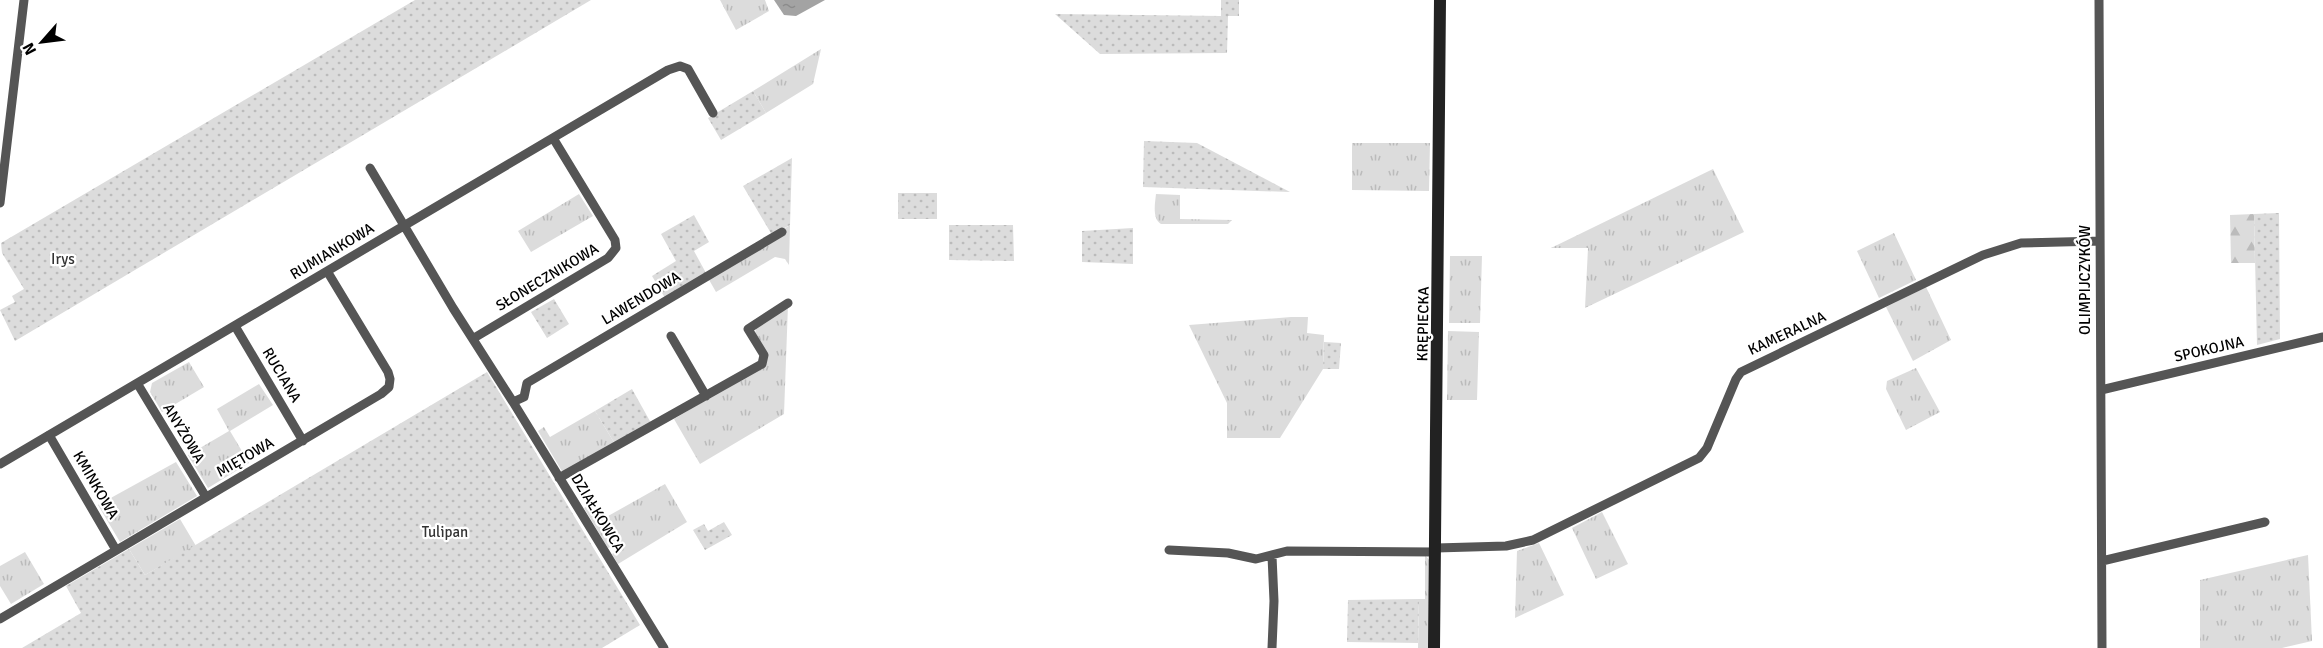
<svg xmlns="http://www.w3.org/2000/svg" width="2323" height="648" viewBox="0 0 2323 648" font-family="Signika,sans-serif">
<defs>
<pattern id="grass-tufts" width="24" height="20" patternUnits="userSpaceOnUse" patternTransform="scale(1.5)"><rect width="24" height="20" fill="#dcdcdc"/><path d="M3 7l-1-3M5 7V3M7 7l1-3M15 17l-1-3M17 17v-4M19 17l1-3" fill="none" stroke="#bbb"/></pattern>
<pattern id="forest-firs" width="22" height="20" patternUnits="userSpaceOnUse" patternTransform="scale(1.5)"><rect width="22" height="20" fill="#dcdcdc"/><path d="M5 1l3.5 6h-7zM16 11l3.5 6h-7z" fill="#bbb"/></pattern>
<pattern id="garden-dots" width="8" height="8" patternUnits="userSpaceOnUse" patternTransform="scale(1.5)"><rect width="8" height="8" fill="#dcdcdc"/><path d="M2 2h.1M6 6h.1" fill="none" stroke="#bbb" stroke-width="1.8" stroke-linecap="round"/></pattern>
<pattern id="water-ripples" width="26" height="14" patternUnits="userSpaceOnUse" patternTransform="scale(1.5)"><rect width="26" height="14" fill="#a3a3a3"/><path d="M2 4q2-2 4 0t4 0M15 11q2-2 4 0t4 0" fill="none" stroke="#8b8b8b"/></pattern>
</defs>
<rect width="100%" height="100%" fill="#fff"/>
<path fill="url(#grass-tufts)" d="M720 0H765L769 11 736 30Z
M821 49 813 84 766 113 753 91Z
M1352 143H1430L1429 191 1352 190Z
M1713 169 1744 232 1585 308 1588 248H1551Z
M579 194 593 216 531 252 518 231Z
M1156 194 1180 195V219L1232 220 1228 224H1161C1152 218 1155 204 1156 194Z
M790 225 789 265 785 259 775 257 716 292 708 278Z
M1894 233 1916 280 1879 298 1857 251Z
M1450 256H1482L1480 323H1449Z
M1926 287 1951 340 1913 361 1886 307Z
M788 305 784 414 700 464 674 419 766 364 755 334 756 328Z
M1291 317H1308L1307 333 1324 335 1323 369 1280 438H1227V403L1189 325Z
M1448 331 1479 332 1477 400H1447Z
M189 362 204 387 162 412 150 392 152 383Z
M1916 368 1940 412 1906 430 1886 389 1887 381Z
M259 384 273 405 230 431 249 463 208 488 188 455 229 431 217 409Z
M595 411 615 444 563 473 538 431 544 427 550 437Z
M176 462 197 496 120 542 98 505Z
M665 484 687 522 618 564 612 554 618 550 615 545 608 548 584 508 591 504 601 520Z
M1602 512 1628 564 1596 579 1572 528Z
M180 519 196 546 145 575 129 549Z
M1539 543 1564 595 1515 618 1517 551Z
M25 552 44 584 11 604 0 586V566Z
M1425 555 1431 562 1430 648H1418L1419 599H1425Z
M2308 555 2312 641 2282 648H2200V580Z"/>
<path fill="url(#forest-firs)" d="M2254 214 2255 263H2231L2230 215Z"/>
<path fill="url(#garden-dots)" d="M415 0H591L15 341 0 310 15 302 12 296 24 289 2 253 1 243Z
M1221 0H1239V16H1228L1227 53 1100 54 1055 14 1221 16Z
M753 91 766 113 721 140 708 118Z
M1144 141 1197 143 1290 192 1143 187Z
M792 158 790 225 772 235 743 186Z
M898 193H937V219H898Z
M2279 213 2280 339 2257 345 2254 214Z
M694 215 709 242 694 251 706 273 665 298 652 276 676 261 661 234Z
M949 225H1013L1014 261 949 260Z
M1133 228V264L1082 262V231Z
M554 299 569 324 547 338 531 312Z
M1324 342 1341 343 1339 369H1323Z
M487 372 640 625 602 648H22L81 613 66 586 129 549 145 575Z
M632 389 651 423 615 444 595 411Z
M724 522 732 535 705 550 693 530 704 524 708 531Z
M1419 599 1418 643 1347 642 1348 600Z"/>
<path fill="url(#water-ripples)" d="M774 0H825L796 16 784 15Z"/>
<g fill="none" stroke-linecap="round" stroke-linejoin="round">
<path stroke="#555" stroke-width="9" d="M2099 0 2102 648
M370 168 453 308 513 402
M0 203 24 0
M235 326 303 441
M671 336 706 396
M474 338 608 258 616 248 615 240 553 138
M137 383 206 497
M2101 390 2323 337
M49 435 116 550
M0 464 668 70 680 66 688 69 713 113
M559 478 762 364 764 355 748 329 788 303
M1436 548 1506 546 1533 540 1699 458 1707 448 1736 379 1741 372 1983 255 2021 243 2100 241
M1169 550 1228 553 1256 559 1287 551 1435 552
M1272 556 1274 601 1272 648
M2102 561 2265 522
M0 619 381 394 389 387 390 379 388 372 327 271
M664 648 513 402 524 397 527 383 782 232"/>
<path stroke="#222" stroke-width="12" d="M1434 648 1440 0"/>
</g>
<g text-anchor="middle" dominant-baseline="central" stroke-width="4.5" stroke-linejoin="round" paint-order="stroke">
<g font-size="15" fill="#000" stroke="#fff">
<text transform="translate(332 251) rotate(-31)">RUMIANKOWA</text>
<text transform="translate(547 277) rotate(-31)">SŁONECZNIKOWA</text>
<text transform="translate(2085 280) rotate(-90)">OLIMPIJCZYKÓW</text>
<text transform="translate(641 298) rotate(-31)">LAWENDOWA</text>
<text transform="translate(1423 324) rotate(-89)">KRĘPIECKA</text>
<text transform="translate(1787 333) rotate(-25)">KAMERALNA</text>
<text transform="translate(2209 349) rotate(-13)">SPOKOJNA</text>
<text transform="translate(282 375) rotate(59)">RUCIANA</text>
<text transform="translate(184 433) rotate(59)">ANYŻOWA</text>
<text transform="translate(245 457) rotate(-30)">MIĘTOWA</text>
<text transform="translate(96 485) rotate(60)">KMINKOWA</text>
<text transform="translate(598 513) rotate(59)">DZIAŁKOWCA</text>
</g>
<g font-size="15" fill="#333" stroke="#fff">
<text x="63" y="259">Irys</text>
<text x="445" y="532">Tulipan</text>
</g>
</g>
<g transform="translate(42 42) rotate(242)" stroke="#ffffff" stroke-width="4.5" paint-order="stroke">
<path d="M0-4.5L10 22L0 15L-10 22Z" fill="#000000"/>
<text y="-9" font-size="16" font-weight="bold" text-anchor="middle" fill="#000000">N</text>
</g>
</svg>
